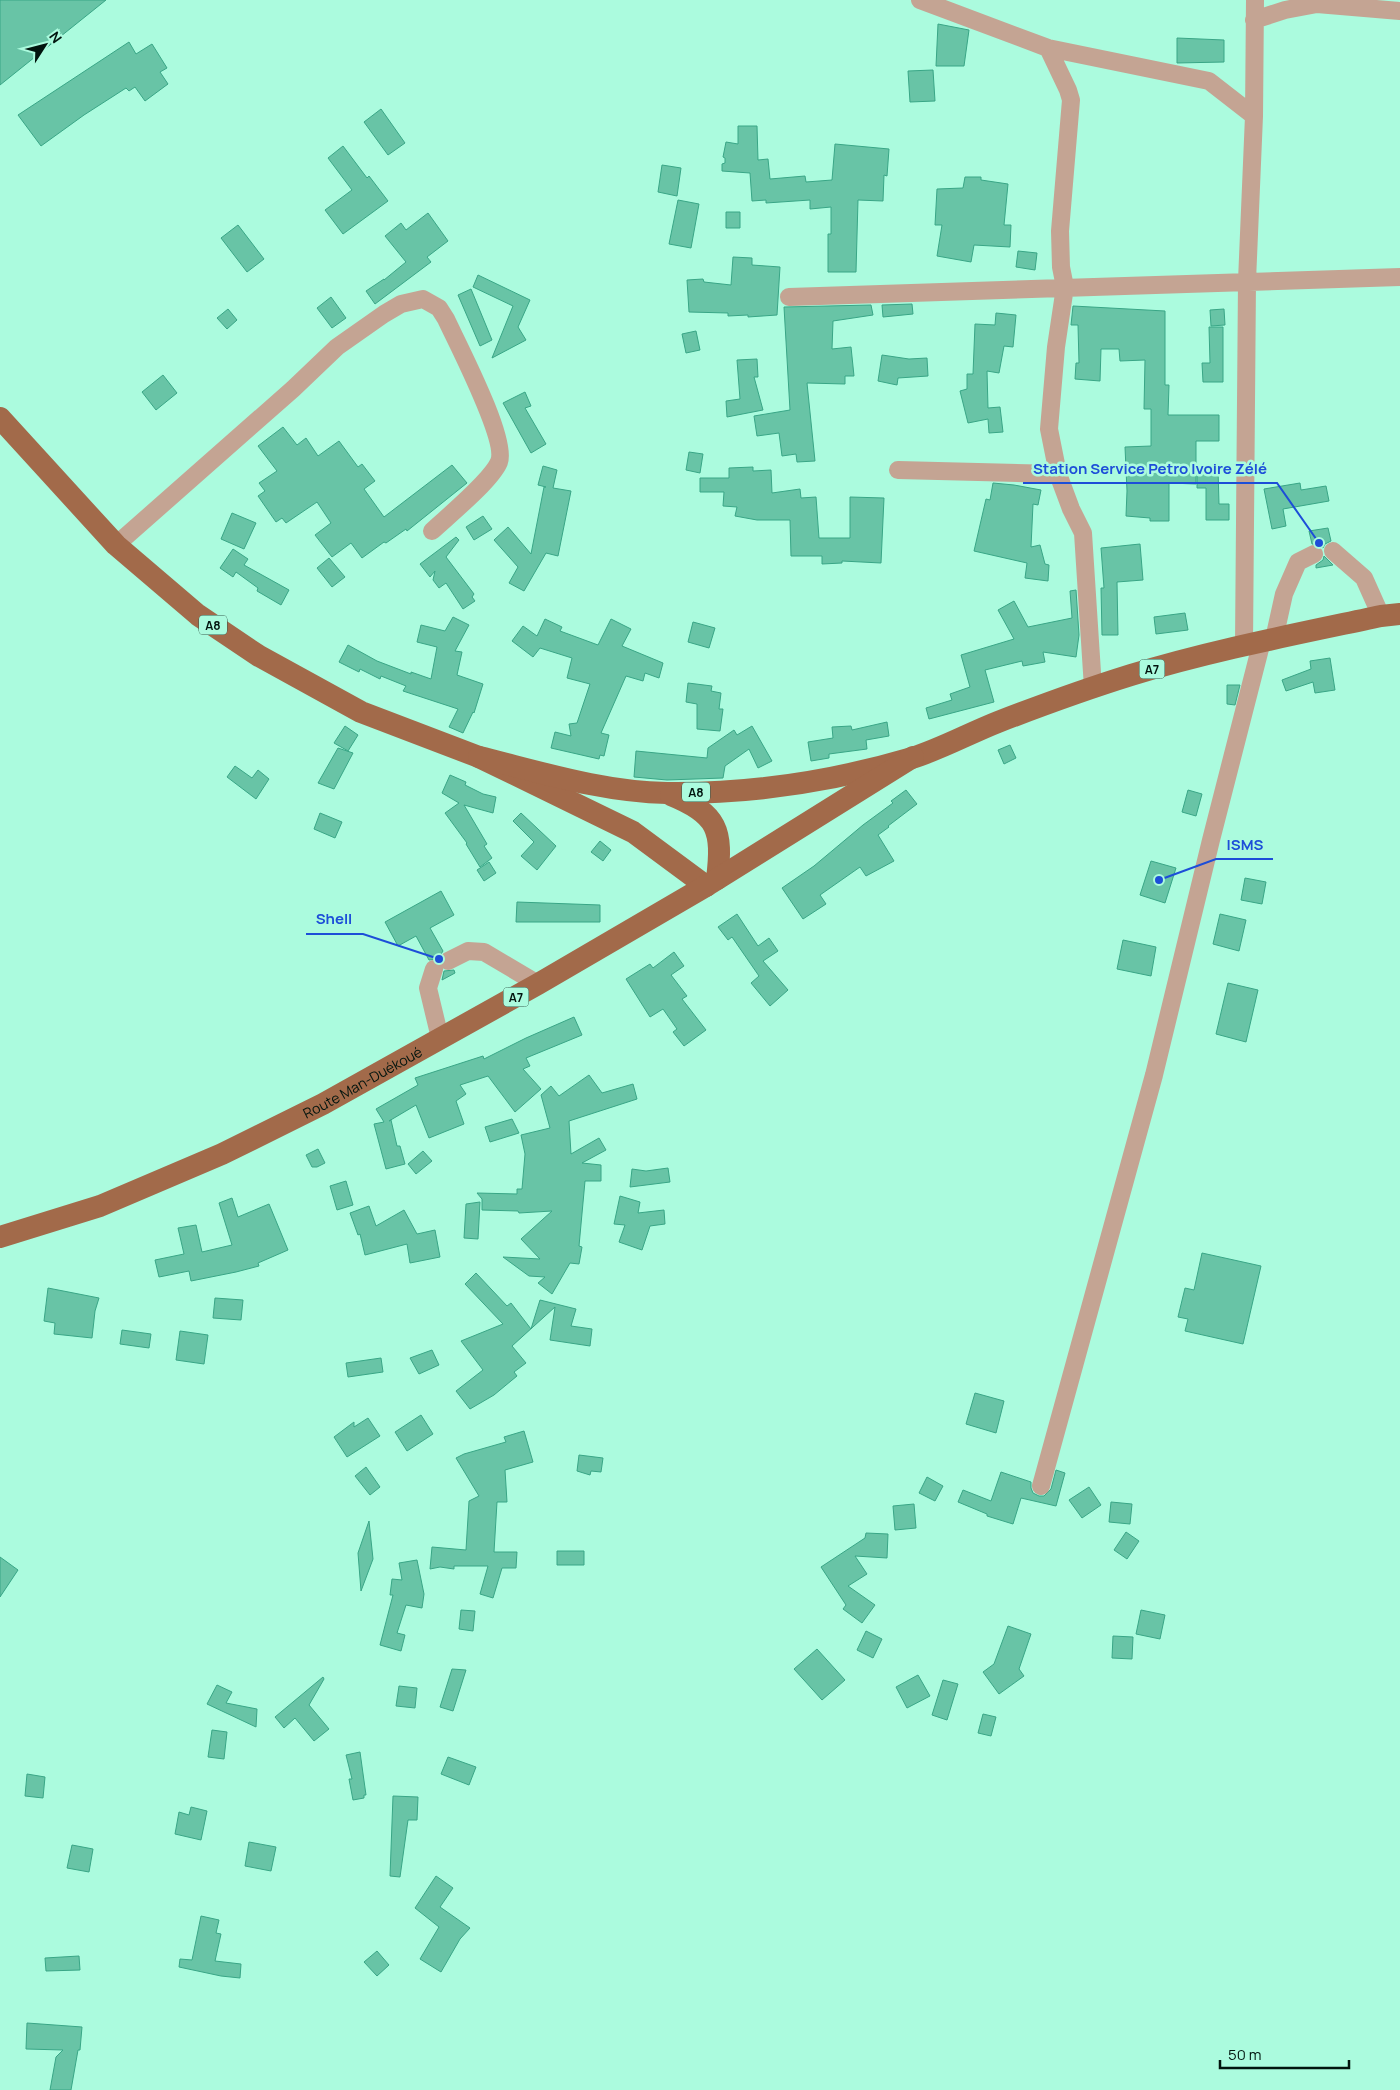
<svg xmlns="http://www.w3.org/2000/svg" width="1400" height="2090" viewBox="0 0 1400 2090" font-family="Manrope,sans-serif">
<rect width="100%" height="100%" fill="#abfbde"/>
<path fill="#68c4a6" stroke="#39a686" d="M0 0H106L0 85Z
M938 24 969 30 964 66H936Z
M1177 38 1224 40V62L1177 63Z
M129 42 136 54 152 44 167 68 160 72 168 84 145 101 135 87 129 91 126 88 84 115 41 146 18 115Z
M933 70 935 101 910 102 908 71Z
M381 109 405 143 388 155 364 122Z
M738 126H757L758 160 768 159 770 179 805 176 806 182 832 180 835 144 889 149 887 176 884 175 883 201 858 200 856 272H828V234H831V207L810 209V200L766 203V200L752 201 750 173 722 171V164L725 163V158L723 157 726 142 738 144Z
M343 146 367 178 369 176 388 201 343 234 325 210 352 190 328 158Z
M662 165 681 168 677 196 658 192Z
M965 177H981V180L1008 184 1004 225H1011L1010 247 974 245 971 262 937 256 942 225H935L937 189 963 188Z
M678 200 699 204 691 248 669 244Z
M726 212H740V228H726Z
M428 213 448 241 427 257 431 262 375 304 366 291 384 279V280L406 262 385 236 401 223 406 230Z
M238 225 264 259 247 272 221 238Z
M1018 251 1037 253 1035 270 1016 267Z
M733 257 752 258V265L780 267 777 315 748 317V315L728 316V313L689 312 687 280 703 279 704 282 731 285Z
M478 275 530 300 518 327 526 340 492 358 513 306 473 287Z
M471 289 492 340 480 346 458 295Z
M331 297 346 318 332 328 317 308Z
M912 304 913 314 883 317 882 305Z
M871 305 873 315 833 321 832 349 851 347 854 376H845V384L807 383 815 461 797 462 796 454 782 456 779 433 757 436 754 416 790 410 784 307Z
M1073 306 1165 311V385H1169L1168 415H1219V441H1196V484L1169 483V521H1150V518L1126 516 1127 491 1125 447 1151 446V409H1144L1145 360 1120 361 1119 349H1101L1100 381 1075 379 1076 363H1079L1078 325H1071Z
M228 309 237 320 227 329 217 318Z
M1224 309 1225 325 1211 326 1210 310Z
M996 313 1016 315 1013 347 1004 346 999 373 987 371 988 408 1000 407 1003 432 989 433 988 419 968 423 960 391 967 389V374H973L975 324 995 325Z
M1209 327H1223V382H1203L1202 363H1210Z
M696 331 700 350 686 353 682 334Z
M882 355 909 359 927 358 928 376 898 378 897 385 878 381Z
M757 359 758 377H754L763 410 727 417 726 401 740 399 737 360Z
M163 375 177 393 156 410 142 392Z
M525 392 531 406 525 408 546 444 531 453 503 403Z
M283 427 297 445 306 438 318 456 339 441 358 467 362 464 375 481 364 489 384 517 452 465 467 483 407 531 406 529 386 543 384 542 362 558 351 543 332 557 315 535 331 523 317 502 286 523 282 518 276 522 258 496 265 491 259 483 277 471 258 446Z
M689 452 703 454 700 473 686 470Z
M543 466 557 470 553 488 571 491 558 556 546 553 524 591 509 583 518 567 494 540 508 527 531 554 544 487H546L538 485Z
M753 467V471L771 470 772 493 800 489 801 498 816 497 819 538H850V497L884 498 881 563 842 561V563L822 564V556H791L790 520H757L735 516 737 507 723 506 724 492H700V478H729V468Z
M1206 469H1218L1219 504H1229V520H1206V488H1197V472H1206Z
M993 483 1014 485 1041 490 1038 505 1033 504 1031 547 1040 545 1045 564 1049 565 1048 581 1025 578 1027 563 974 551 986 499 990 500Z
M1300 483 1301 490 1326 486 1329 501 1283 509 1286 526 1272 529 1264 489Z
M232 513 256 523 244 549 221 539Z
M483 516 492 529 474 540 466 527Z
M1328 528 1331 541 1325 544 1323 548 1319 545 1312 544 1309 531Z
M456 537 459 540 446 557 474 594 472 597 475 601 463 609 446 583 439 588 433 580 435 571 430 577 420 564Z
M1140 544 1143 580 1117 582 1118 635H1102L1101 588H1104L1101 548Z
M233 549 248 559 244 565 289 590 281 605 257 591 258 588 236 572 233 577 220 568Z
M1324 556 1333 565 1316 568V565L1323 560Z
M329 558 345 577 332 587 317 568Z
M1076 590 1079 635 1076 657 1043 652 1045 662 1023 666 1022 661 985 670 994 702 929 719 926 708 952 700 950 694 970 687 961 655 1014 639 998 610 1014 601 1028 627 1072 618 1070 591Z
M1185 613 1188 630 1156 634 1154 617Z
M453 617 469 625 455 651 462 652 457 675 483 684 474 713 473 712 463 733 449 727 458 709 403 691 406 686 381 676 380 679 360 669 359 672 339 662 348 645 377 661 411 674V672L431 679 437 647 417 642 421 625 445 631Z
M545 619 562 627 560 631 598 645 611 619 631 629 622 646 663 663 659 678 645 673 643 681 626 676 601 733 609 735 604 756 600 755 599 759 551 748 555 732 571 736 569 724 577 723 590 684 567 678 572 658 540 648 533 657 512 641 523 626 537 636Z
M693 622 715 628 709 648 688 642Z
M1330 658 1335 690 1315 693 1313 682 1286 691 1282 680 1311 669 1310 661Z
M688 683 712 686 711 691 721 693 719 709H723L720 731 697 729V704L686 702Z
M1227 685H1240L1235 705 1227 704Z
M887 722 889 736 866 740 867 749 829 754V758L811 761 808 742 833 738 832 727 851 726 852 730Z
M345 726 358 735 348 751 334 743Z
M752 726 772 761 758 768 749 749 725 766 723 778 667 780 634 777 636 751 707 758 708 748 734 730 737 735Z
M1010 745 1016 758 1004 764 998 750Z
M338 748 353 753 334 789 318 783Z
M235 766 252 778 258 770 269 779 256 799 227 777Z
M450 775 466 782 465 785 483 794 496 797 493 813 464 805 487 844 484 846 492 858 480 867 466 844 467 843 445 813 459 803 442 793Z
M906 790 917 804 888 826 889 827 878 835 894 861 866 876 860 867 820 895 826 904 803 919 782 888 814 866 863 825 893 803 891 801Z
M1188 790 1202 794 1196 816 1182 812Z
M320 813 342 822 335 838 314 829Z
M521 813 556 846 537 870 521 856 534 842 513 821Z
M600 841 611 850 603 861 591 852Z
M1151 861 1176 868 1165 903 1140 895Z
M489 862 496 873 484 881 477 870Z
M1245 878 1266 882 1262 904 1241 900Z
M441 891 454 915 430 928 443 951 438 959 429 960 416 936 398 946 385 922Z
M517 902 600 905V922H516Z
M737 914 758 946 769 938 778 951 763 961 788 990 770 1006 751 983 759 976 732 937 728 940 718 927Z
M1220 914 1246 920 1239 951 1213 944Z
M1123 940 1156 947 1151 976 1117 969Z
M674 952 684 966 671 975 687 996 682 999 706 1030 684 1046 673 1032 677 1029 663 1009 650 1017 626 979 650 964 653 968Z
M454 970 455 973 442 980 444 971Z
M1228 983 1258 990 1246 1042 1216 1034Z
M574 1017 582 1035 526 1058 530 1066 523 1069 541 1089 515 1112 488 1076 460 1085 466 1094 456 1101 464 1124 429 1138 416 1105 389 1121 391 1120 397 1146H400L405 1164 386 1169 374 1124 384 1122 376 1109 418 1085 415 1078 483 1056 484 1059 526 1038Z
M589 1075 602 1093 633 1084 637 1099 569 1121 571 1154 599 1138 606 1150 582 1163 601 1165V1181H585L579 1246 582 1247 579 1264 570 1263 552 1294 538 1283 545 1277 529 1276 503 1257 540 1259 521 1239 552 1211 519 1213 518 1211 482 1210V1199L477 1193 517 1194V1189H522L525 1154 521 1135 550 1128 541 1095 551 1086 559 1096Z
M512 1119 519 1133 490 1142 485 1127Z
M318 1149 325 1163 317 1167H312L306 1155Z
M423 1151 432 1161 416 1174 408 1164Z
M668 1168 670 1182 630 1187 632 1169 646 1171Z
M346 1181 353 1205 337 1210 330 1186Z
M620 1196 640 1202 638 1213 664 1210 665 1224 650 1226 642 1250 619 1242 625 1225 614 1224Z
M232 1198 238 1217 269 1204 288 1250 258 1263 259 1266 236 1272 191 1281 189 1271 159 1277 155 1260 184 1254 178 1228 196 1225 202 1252 232 1245 219 1203Z
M480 1202 478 1239 464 1238 466 1204Z
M369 1206 376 1226 404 1210 417 1234 435 1230 440 1257 410 1263 407 1244 365 1255 360 1234 358 1235 350 1213Z
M1202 1253 1261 1266 1243 1344 1185 1331 1188 1319 1178 1317 1185 1288 1194 1290Z
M476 1273 507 1306 511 1303 531 1329 540 1300 576 1309 571 1326 592 1329 590 1346 550 1340 555 1307 512 1346 526 1363 514 1372 517 1376 494 1395 470 1409 456 1391 483 1370 461 1341 503 1324 465 1284Z
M48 1288 99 1298 95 1311 92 1338 54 1334 55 1323 44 1321Z
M215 1298 243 1300 241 1320 213 1318Z
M122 1330 151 1334 149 1348 120 1344Z
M180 1331 208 1335 204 1364 176 1360Z
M432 1350 439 1365 419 1374 410 1358Z
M381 1358 383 1372 348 1377 346 1363Z
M975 1393 1004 1401 996 1433 966 1424Z
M421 1415 433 1434 407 1451 395 1432Z
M368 1418 380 1436 347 1457 334 1437 354 1422V1427Z
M524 1431 533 1462 505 1470 507 1502H497L494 1552H517L516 1568H502L493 1598 480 1594 488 1566H454V1569L440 1567 430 1569 432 1547 466 1550 469 1501 479 1496 456 1458 464 1454 506 1442 504 1437Z
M579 1455 603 1458 601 1472 591 1471 590 1475 577 1471Z
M366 1467 380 1487 370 1495 355 1476Z
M1056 1470 1065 1473 1056 1506 1021 1498 1013 1524 987 1516V1514L958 1502 963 1490 991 1501 1001 1472 1031 1482V1488L1033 1493 1039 1496H1044L1051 1489Z
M927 1477 943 1486 935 1501 919 1493Z
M1089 1487 1101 1505 1082 1518 1069 1500Z
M1111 1502 1132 1504 1130 1524 1109 1522Z
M914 1504 916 1528 895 1530 893 1506Z
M369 1521 373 1559 361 1591 358 1553Z
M1126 1532 1139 1541 1127 1559 1114 1550Z
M866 1533 888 1534 887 1558 855 1556 867 1574 848 1586 875 1605 862 1623 843 1609 846 1605 821 1567 865 1538Z
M557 1551H584V1565H557Z
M0 1557 18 1570 0 1597Z
M417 1560 424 1594 422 1608 406 1605 397 1633 405 1635 401 1651 380 1645 393 1595H390L392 1579 402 1580 399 1563Z
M461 1610 475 1611 473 1631 459 1629Z
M1141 1610 1165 1615 1160 1639 1136 1634Z
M1008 1626 1031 1634 1019 1669 1024 1676 999 1694 983 1672 994 1664Z
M866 1631 882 1639 873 1658 857 1650Z
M1113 1636 1133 1637 1132 1659 1112 1658Z
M817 1649 845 1680 822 1700 794 1669Z
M452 1669 466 1670 453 1711 440 1707Z
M918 1675 930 1696 907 1708 896 1687Z
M323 1677 324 1679 309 1705 329 1729 314 1741 295 1718 284 1728 275 1717Z
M943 1680 958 1684 947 1720 932 1715Z
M217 1685 232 1692 226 1703 257 1709 256 1727 207 1704Z
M399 1686 417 1688 415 1708 396 1706Z
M983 1714 996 1717 991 1736 978 1733Z
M212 1730 227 1732 224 1759 208 1757Z
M360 1752 366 1795H364V1798L353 1800 349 1779H352L346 1755Z
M448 1757 476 1767 469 1785 441 1774Z
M27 1774 45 1777 43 1798 25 1796Z
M393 1796 418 1797 417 1820H408L400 1877 390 1876Z
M191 1807 207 1811 201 1840 175 1834 179 1812 189 1815Z
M249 1842 276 1847 271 1871 245 1866Z
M72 1845 93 1849 89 1872 67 1868Z
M436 1876 453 1888 440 1907 470 1928 460 1939 441 1972 420 1959 439 1927 415 1908Z
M201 1916 219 1920 216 1933 221 1934 215 1961 241 1964 240 1978 221 1976 179 1967 180 1959 192 1960Z
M377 1951 389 1965 377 1976 364 1962Z
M79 1956 80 1970 46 1971 45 1958Z
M27 2023 82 2027 80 2050H78L71 2090H50L56 2057 63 2050 26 2049Z"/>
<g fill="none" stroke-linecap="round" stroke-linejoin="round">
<path stroke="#c4a493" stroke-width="18" d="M920 0 1048 48 1209 81 1254 116
M1254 20 1285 10 1317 4 1400 11
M1048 48 1068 90 1071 100 1060 231 1061 267 1065 287 1056 347 1049 429 1058 474 1071 509 1083 533 1093 688
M789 297 1400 277
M898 470 1058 474
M116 545 293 389 337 347 384 314 401 304 423 299 439 308 446 319C457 343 508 440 499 462 491 481 448 516 432 531
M1333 551 1364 578 1381 616
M1274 639 1284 594 1298 562 1314 554
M1244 644 1247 281 1254 116 1255 0
M448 961 468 951 484 952 538 984
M434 969 428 988 440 1038
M1041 1486 1154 1075 1211 840 1262 641"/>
<g stroke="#a26a4a" stroke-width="22">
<path d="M0 418 116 545 198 615 259 656 361 712 479 757 633 832 706 886"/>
<path d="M479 757C540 772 603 792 667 793 748 794 834 781 912 758 941 749 970 733 998 722 1042 705 1086 689 1131 675 1213 650 1297 634 1381 616L1400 614"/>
<path d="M671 795C718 814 723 830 717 879"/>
<path id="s1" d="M0 1237 100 1206 154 1183 222 1154 323 1104 538 984 706 886 913 757"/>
</g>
</g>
<g text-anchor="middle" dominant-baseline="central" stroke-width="5" stroke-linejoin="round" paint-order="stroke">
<g fill="#abfbde" stroke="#34594c" stroke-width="1">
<rect x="199" y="615.5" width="28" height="19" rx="4"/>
<rect x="1139.5" y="659.5" width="25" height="19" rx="4"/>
<rect x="682" y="782.5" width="28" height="19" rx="4"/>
<rect x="503.5" y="987.5" width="25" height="19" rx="4"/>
</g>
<g font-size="12" font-weight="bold" fill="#01140e">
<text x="213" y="625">A8</text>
<text x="1152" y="669">A7</text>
<text x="696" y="792">A8</text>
<text x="516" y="997">A7</text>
</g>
<g font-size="14" fill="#01140e" stroke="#abfbde">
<text stroke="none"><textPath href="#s1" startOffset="395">Route Man-Duékoué</textPath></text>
</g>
</g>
<path fill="none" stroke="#1d4ed8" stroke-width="2" d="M1319 543L1277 483H1023M1159 880L1216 859H1273M439 959L363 934H306"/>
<g fill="#1d4ed8" stroke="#abfbde" stroke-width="2">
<circle cx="1319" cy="543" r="5"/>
<circle cx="1159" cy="880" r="5"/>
<circle cx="439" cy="959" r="5"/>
</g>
<g font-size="15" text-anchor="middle" font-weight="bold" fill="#1d4ed8" stroke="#abfbde" stroke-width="5" stroke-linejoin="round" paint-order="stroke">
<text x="1150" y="474">Station Service Petro Ivoire Zélé</text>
<text x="1245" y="850">ISMS</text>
<text x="334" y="924">Shell</text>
</g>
<g transform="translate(45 45) rotate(54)" stroke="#abfbde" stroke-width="4" paint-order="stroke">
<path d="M0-4L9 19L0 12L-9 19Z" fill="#01140e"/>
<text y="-8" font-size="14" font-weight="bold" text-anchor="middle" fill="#01140e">N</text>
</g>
<path d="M1220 2060v8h129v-8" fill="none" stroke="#01140e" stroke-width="2.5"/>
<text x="1228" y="2060" font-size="15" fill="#01140e" stroke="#abfbde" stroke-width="4" paint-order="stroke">50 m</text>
</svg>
